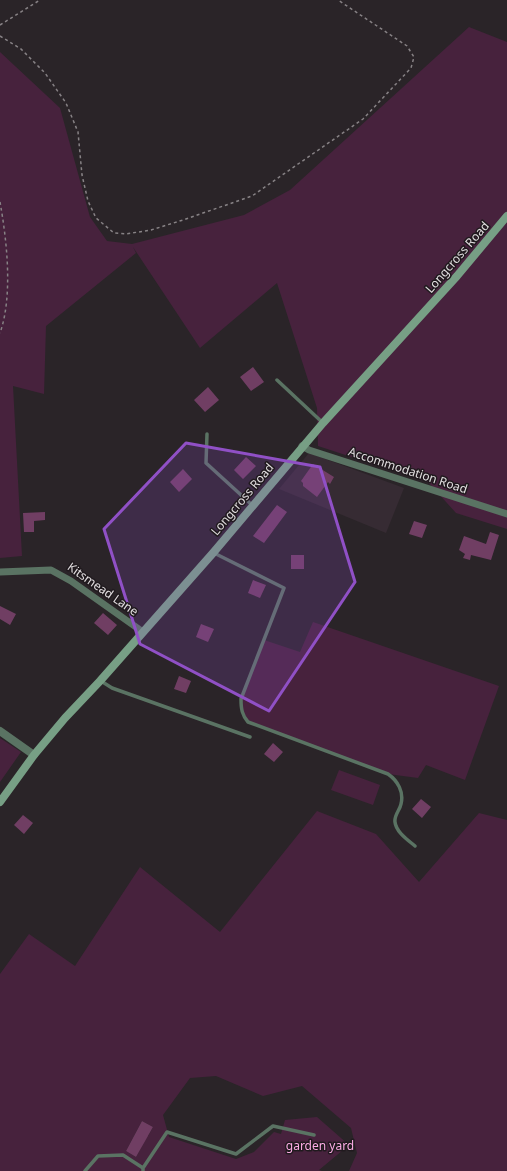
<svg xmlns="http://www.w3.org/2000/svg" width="507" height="1171" viewBox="0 0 507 1171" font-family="'Noto Sans',sans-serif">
<rect width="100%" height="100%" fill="#2a2428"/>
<path fill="#362b33" d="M309 453 404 488 386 533 279 489Z"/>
<path fill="#47223d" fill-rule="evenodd" d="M469 27 507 42V529L456 513 428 482 318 446 317 408 277 283 200 348 133 247 136 253 46 326 44 394 13 386 22 556 0 558V52L60 108 90 217 107 241 132 244 244 215 290 190Z
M313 622 499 686 465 780 426 765 418 778 388 774 248 722 243 716 241 699 264 640 300 652Z
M0 738 21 752 0 782Z
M339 770 380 785 373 805 331 790Z
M317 811 376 834 419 882 479 813 507 820V1171H349L357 1153 351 1128 302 1086 263 1096 216 1076 190 1078 163 1115 169 1137 236 1159 254 1152 274 1132 281 1134 285 1120 317 1117 349 1145 319 1170 322 1171H0V974L29 934 75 966 140 867 220 932ZM142 1121 153 1127 148 1136 144 1134 142 1146 136 1157 126 1151Z"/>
<path fill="#703e63" d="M253 367 264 382 251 391 240 377Z
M208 387 219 400 205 412 194 400Z
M246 457 256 466 243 479 234 470Z
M313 464 334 477 330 484 328 482 317 497 303 486V483L301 481Z
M183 469 192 479 179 492 170 482Z
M277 505 287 512 264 543 253 536Z
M45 512V520L34 521V532H24L23 513Z
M414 521 427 525 422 538 409 534Z
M490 532 499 535 491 560 471 555 470 560 463 558 465 554 459 550 464 536 486 544Z
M291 555H304V569H291Z
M253 580 266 585 260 598 248 593Z
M0 606 16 614 10 625 0 619Z
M103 613 117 625 108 635 94 623Z
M201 624 214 629 208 642 196 637Z
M179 676 191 681 186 693 174 689Z
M273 743 283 752 274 762 264 754Z
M421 799 431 807 422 818 412 809Z
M23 815 33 823 24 834 14 825Z
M142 1121 153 1127 136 1157 126 1151Z"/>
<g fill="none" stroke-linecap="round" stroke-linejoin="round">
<path stroke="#878285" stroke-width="1.5" stroke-dasharray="3 3" stroke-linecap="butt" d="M0 25 40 0
M0 36 21 49 45 73 66 103 78 132 82 175 88 201 96 218 114 233 126 234 151 230 183 220 252 196 363 119 411 68 414 57 407 46 338 0
M0 202C7 241 13 296 0 333"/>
<path stroke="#5a7363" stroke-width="3.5" d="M277 380 323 423
M207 434 206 463 252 505
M214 553 284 588 241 699C241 709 242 715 248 722L388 774C398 781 404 792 401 804 400 810 394 815 395 822 396 832 408 840 415 846
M101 681 112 688 250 737
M85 1171 98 1156 123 1155 143 1168
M143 1171V1168L167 1132 236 1154 273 1126 314 1135"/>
<path stroke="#5a7363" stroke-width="7" d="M302 446 309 450 507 514
M0 572 51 570 71 581 143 632"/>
<path stroke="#5a7363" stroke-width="8" d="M0 731 34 755"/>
<path stroke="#779f85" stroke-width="8" d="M0 802 34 755 65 718 100 681 213 553 323 423 457 276 507 216"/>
</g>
<path fill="#9050c6" fill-opacity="0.2" stroke="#9050c6" stroke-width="3" stroke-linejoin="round" d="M186 443 320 467 355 582 269 711 140 644 104 529Z"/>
<g text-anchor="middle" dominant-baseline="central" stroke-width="3" stroke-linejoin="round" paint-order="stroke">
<g font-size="12" fill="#e2dee0" stroke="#201a1e">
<text transform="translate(457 257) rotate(-49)">Longcross Road</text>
<text transform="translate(408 470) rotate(18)">Accommodation Road</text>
<text transform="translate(242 499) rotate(-50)">Longcross Road</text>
<text transform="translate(103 589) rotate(35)">Kitsmead Lane</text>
</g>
<g font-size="12" fill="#fbabe4" stroke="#201a1e">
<text x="320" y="1145">garden yard</text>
</g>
</g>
</svg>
